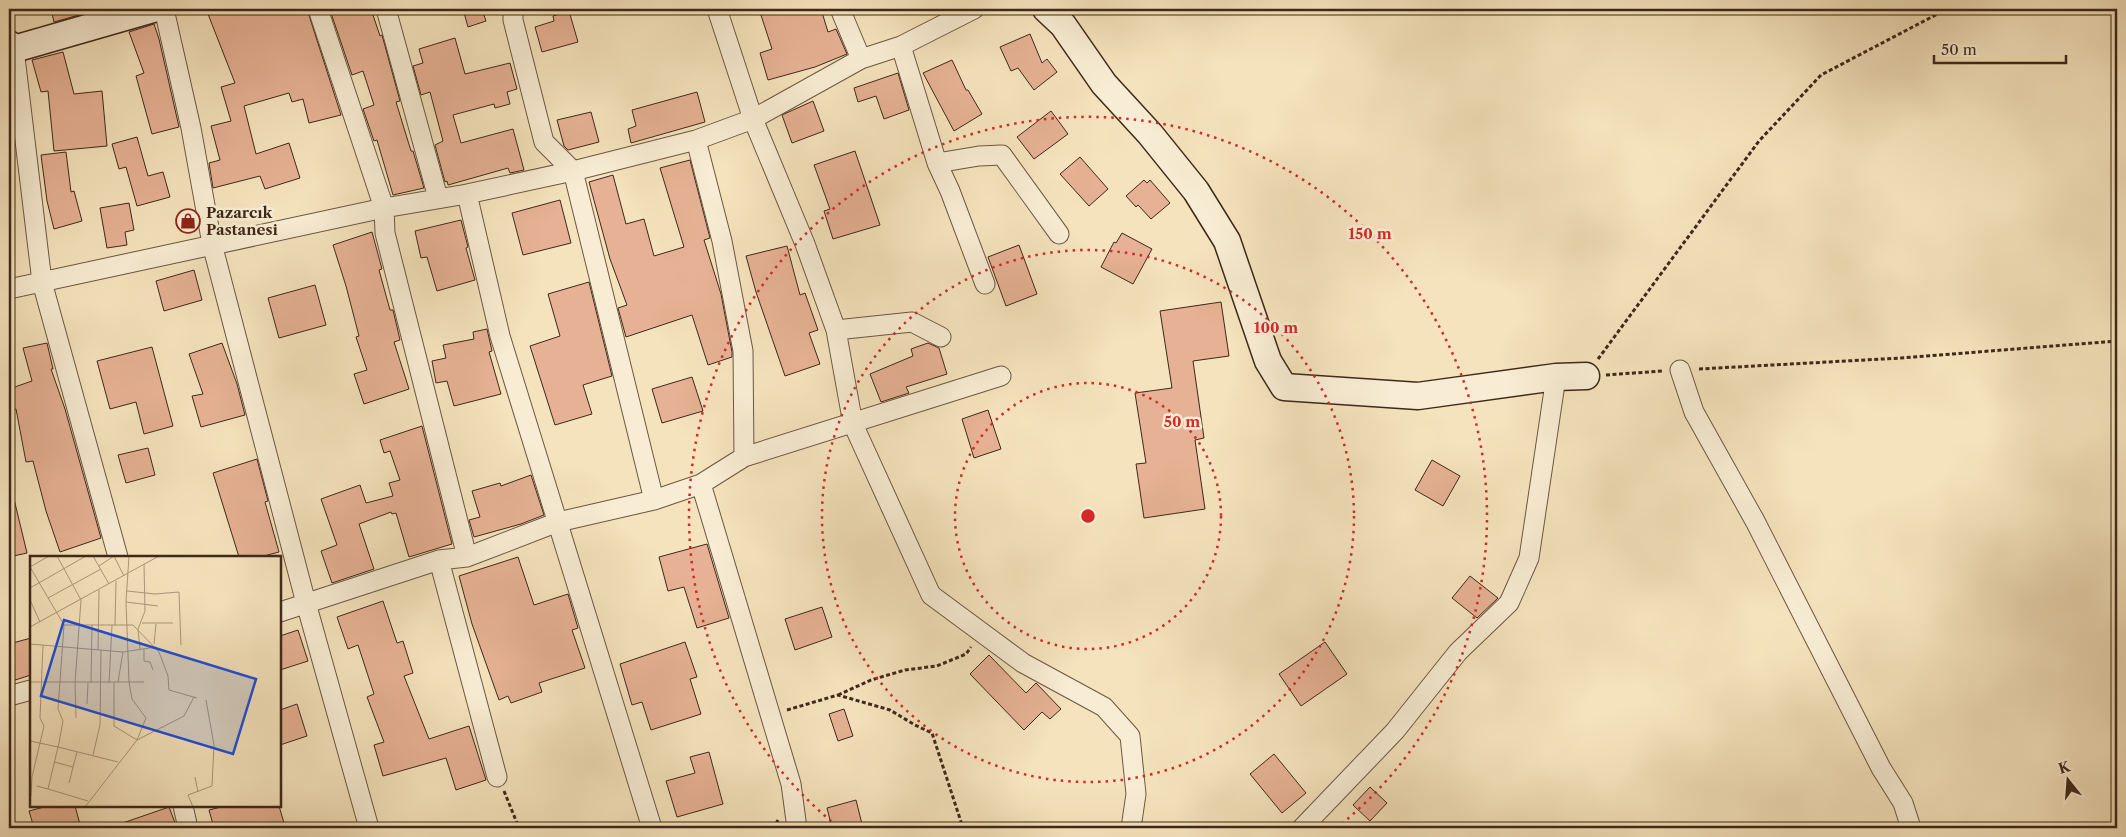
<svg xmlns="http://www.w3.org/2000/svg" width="2126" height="837" viewBox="0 0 2126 837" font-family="'Libre Caslon Text',serif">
<rect width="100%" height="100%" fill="#f5e3bd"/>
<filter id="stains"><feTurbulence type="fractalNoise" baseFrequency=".004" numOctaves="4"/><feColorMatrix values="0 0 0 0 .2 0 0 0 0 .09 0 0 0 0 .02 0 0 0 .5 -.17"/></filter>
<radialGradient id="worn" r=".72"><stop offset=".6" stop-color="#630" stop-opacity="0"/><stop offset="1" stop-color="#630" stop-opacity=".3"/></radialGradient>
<path fill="#e6b194" stroke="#3e2818" d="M51 9H100L54 22Z
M206 9H307L341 115 309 123 303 99 292 102 289 93 244 106 256 154 289 143 300 178 265 189 260 176 213 188 209 163 220 160 211 126 231 121 221 87 235 83Z
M335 9H371L380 36 382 35 400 101 396 102 411 151H413L424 188 393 195 377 140 374 141 363 109 374 105 363 71 352 75 330 10Z
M463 9H482L486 21 468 27Z
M759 9H821L828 32 836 29 847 54 815 67 768 80 760 53 772 49Z
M569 11 578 42 542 52 535 27 554 21 553 16Z
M154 24 159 39 179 127 152 134 136 76 144 73 129 32Z
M1030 34 1042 63 1047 59 1057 72 1034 90 1018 68 1011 71 1000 47Z
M455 38 465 74 510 63 517 89 507 92 510 104 495 108 494 104 453 115 461 143 513 129 524 170 510 173 508 168 448 185 447 181 445 182 435 145 443 141 430 92 421 95 413 66 423 63 419 49Z
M63 52 74 94 102 91 107 146 54 151 48 91 41 92 32 60Z
M952 60 966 90H968L982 114 954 131 923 73Z
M898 73 909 110 884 119 876 96 858 102 854 88Z
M697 92 705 122 631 143 628 129 636 126 632 110Z
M813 101 824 131 792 143 782 115Z
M1051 111 1068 134 1034 159 1017 137Z
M591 112 599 142 568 150 564 146 557 120Z
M137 137 148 176 163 172 170 197 137 206 126 167 119 169 112 144Z
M855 151 880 225 833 239 824 211 830 209 814 165Z
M66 152 71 192 74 191 82 221 54 229 47 201 41 155Z
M1080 157 1108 189 1089 206 1060 174Z
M690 160 710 238 704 240 721 294 732 352V357L708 365 692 315 626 337 618 308 627 305 610 259 589 182 613 175 626 224 644 219 654 256 684 247 660 168Z
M1144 180 1147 183 1150 180 1170 203 1151 219 1138 205 1136 207 1126 196Z
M560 200 571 243 523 255 512 213Z
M129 203 134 230 125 232 127 245 107 248 100 208Z
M461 220 468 247 466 248 475 280 437 291 427 257 421 258 415 231Z
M372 232 382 269 379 270 390 310H393L400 340 394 342 409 389 364 404 354 374 367 370 356 337 359 336 346 286 333 245Z
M1122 233 1152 249 1133 284 1101 267 1114 242 1116 243Z
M1019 245 1037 294 1006 306 988 257Z
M787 246 800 295 805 293 818 330 809 333 820 364 785 376 756 292 746 256Z
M194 270 202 300 164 311 156 281Z
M589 282 612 376 583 385 592 414 555 425 530 346 560 336 548 294Z
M315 285 326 325 279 338 268 298Z
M1221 302 1229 356 1193 361 1204 438 1195 440 1205 509 1144 518 1136 464 1146 463 1135 393 1172 388 1160 311Z
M487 329 492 351 489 352 501 394 454 406 447 381 436 383 432 361 446 358 443 345 474 339 473 332Z
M47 343 53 369H51L65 409 101 538 60 552 46 511 33 461 26 462 16 409 12 410 9 399V389L32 381 23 348Z
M222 343 237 384 245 415 201 427 192 396 203 394 189 354Z
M928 343 939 348 947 374 906 387 909 393 881 402 870 374 913 356 911 349Z
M152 347 173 426 144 434 136 402 110 409 97 361Z
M692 377 703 411 662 423 652 389Z
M988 410 1001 449 974 458 962 419Z
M422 426 452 544 409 557 396 513 392 514 391 512 359 524 374 569 332 583 321 551 337 545 321 499 360 485 366 503 393 496 389 483 400 480 390 451 384 453 380 440Z
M148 448 155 475 126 483 118 455Z
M257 459 268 501 265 502 279 552 260 557H239L213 473Z
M1432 460 1460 476 1443 506 1415 490Z
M531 475 544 515 521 524 474 537 469 520 480 517 472 491 500 483 501 486Z
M14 499 27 553 9 557V500Z
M707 544 729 618 697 628 684 587 668 591 659 557Z
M518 557 534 605 568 594 578 628 572 630 585 668 539 683 542 692 511 703 508 696 499 700 472 624 459 576Z
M1470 576 1498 598 1477 618 1452 598Z
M383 601 397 643 403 641 413 673 404 676 429 739 469 726 486 780 456 790 446 758 383 776 374 745 384 742 367 697 374 694 358 645 348 649 337 617Z
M822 607 832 637 795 650 785 619Z
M298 630 308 661 280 670V636Z
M31 638V675L12 681 9 669V644Z
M685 642 697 677 690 679 701 714 651 730 642 702 632 705 620 664Z
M1325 642 1347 674 1301 706 1279 674Z
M989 655 1026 693 1036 683 1061 709 1050 719 1042 712 1024 730 970 674Z
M297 704 307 736 280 745V710Z
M844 709 853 736 838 741 829 714Z
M709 752 723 804 677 817 666 781 695 773 690 757Z
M1274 754 1306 793 1282 813 1250 774Z
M1370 787 1387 803 1370 821 1353 805Z
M856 800 863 828H832L827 808Z
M48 806H75L81 828H34L29 811Z
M225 806H279L284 823 268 828H214L209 810Z
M169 807 177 828H114V826Z"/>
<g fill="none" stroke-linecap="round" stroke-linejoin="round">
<g stroke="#6c5741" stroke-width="21">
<path id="street" d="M164 9 191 128 212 244 306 603 369 828
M318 9 384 208 385 233 467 557
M386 9 438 198
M513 9V20L544 142 573 171 654 500
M717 9 753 119 805 244 836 330 853 424 931 595 1023 663 1104 707 1130 736 1136 794 1131 828
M840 9 861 59
M901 46 937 163 979 156 1002 155 1059 234
M14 49 42 282 118 557
M696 140 722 241 743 351 744 457
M937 163 950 191 985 284
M467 194 500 336 652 828
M9 289 384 208 467 194 573 171 696 140 753 119 861 59 901 46 974 9
M836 330 912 322 941 337
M1680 370 1694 412 1755 521 1881 768 1903 803 1911 828
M701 484 791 784 797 828
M439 560 497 777
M280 612 439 560 467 557 558 522 654 500 701 484 744 457 1001 376
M9 696 31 690
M183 806 188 828
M1302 828 1395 731 1458 652 1509 603 1529 558 1556 377"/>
</g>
<g stroke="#3e2818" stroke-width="29">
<path id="secondary" d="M1046 9 1063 25 1104 84 1150 134 1196 191 1227 241 1268 361 1284 387 1418 396 1556 377 1586 376
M9 44 14 49 153 9"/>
</g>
<path stroke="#3e2818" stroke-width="3" stroke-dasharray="4 2.5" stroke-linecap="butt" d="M1598 359 1759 141 1821 75 1947 9
M1699 369 1901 358 2117 341
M1606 375 1662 371
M838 695 871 680 905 670 937 666 966 654 971 647
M787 710 838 695 890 710 915 725 932 733 963 828
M504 791 519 828
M773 828 778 820"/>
<use href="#street" stroke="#f8edd4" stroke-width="19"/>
<use href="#secondary" stroke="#f8edd4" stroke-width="26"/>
</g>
<g fill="none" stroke="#d62828" stroke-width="2.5" stroke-dasharray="2.5 5">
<circle cx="1088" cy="516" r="133"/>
<circle cx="1088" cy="516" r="266"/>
<path d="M837 826A399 399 0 1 1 1339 826"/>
</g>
<defs>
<g id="shop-ring" transform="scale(1.25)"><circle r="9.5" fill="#f8edd4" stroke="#8f2418" stroke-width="1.5"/><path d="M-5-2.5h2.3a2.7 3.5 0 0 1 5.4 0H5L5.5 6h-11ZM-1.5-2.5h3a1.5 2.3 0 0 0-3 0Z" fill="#8f2418"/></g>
</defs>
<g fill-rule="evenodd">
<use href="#shop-ring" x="188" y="221"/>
</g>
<g text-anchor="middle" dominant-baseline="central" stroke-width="5" stroke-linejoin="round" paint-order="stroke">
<g font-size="15" font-weight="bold" fill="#3e2818" stroke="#f8edd4" text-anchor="start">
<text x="206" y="212">Pazarcık<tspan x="206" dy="17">Pastanesi</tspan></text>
</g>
</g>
<g transform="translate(30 556)">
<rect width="251" height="251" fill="#f5e3bd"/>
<path fill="none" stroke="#ac987b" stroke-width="1" d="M27 0 51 44 45 127 46 162M63 0 79 28M84 0 94 20M69 10 84 0M0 11 34 69H103L129 96 138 120 139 134 167 142M0 11 19 0M0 32 56 0M97 35 125 38 149 36 151 89M18 42 71 13M0 44 10 66M96 46 128 50M112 67H143M85 69 86 25M0 71 129 0M0 88 93 96 126 91M124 88 126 68M110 93 108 73 115 55 114 8M114 93V105L120 106 123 114M68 94 69 34M0 126H114M88 126 93 96M61 127 62 69M79 127 82 69M84 127V170L107 184 154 160 164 141M57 148 58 127M0 185 28 191 29 187 33 165 28 153 34 69M63 199 70 169 71 94M24 206 43 211 47 196M165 221 168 236M39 227 43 211M7 230 18 233 28 191 88 206M18 233 58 245M1 240 2 221 14 170 10 162 13 89M55 251 107 184 116 162 102 143 99 126 96 46 99 0M163 251 158 239 182 230 184 189 176 144"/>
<path fill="#1d4ed8" fill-opacity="0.15" stroke="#1d4ed8" stroke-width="2.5" d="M34 64 226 123 203 198 11 140Z"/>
<rect width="251" height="251" fill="none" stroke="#3e2818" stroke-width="2.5"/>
</g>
<circle cx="1088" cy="516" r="8" fill="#d62828" stroke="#f8edd4" stroke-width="2.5"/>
<g font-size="15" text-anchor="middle" font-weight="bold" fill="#d62828" stroke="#f8edd4" stroke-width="5" stroke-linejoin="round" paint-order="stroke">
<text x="1370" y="239">150 m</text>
<text x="1276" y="333">100 m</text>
<text x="1182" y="427">50 m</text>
</g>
<rect width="2126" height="837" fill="none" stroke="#f5e3bd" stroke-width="30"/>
<rect x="10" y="10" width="2106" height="817" fill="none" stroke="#3e2818" stroke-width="2.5"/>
<rect x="15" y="15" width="2096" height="807" fill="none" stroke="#3e2818"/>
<g transform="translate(2068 780) rotate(343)" stroke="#f8edd4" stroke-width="4" paint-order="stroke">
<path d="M0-4L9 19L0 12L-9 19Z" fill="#3e2818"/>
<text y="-8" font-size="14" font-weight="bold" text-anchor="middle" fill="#3e2818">K</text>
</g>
<path d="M1934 55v8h132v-8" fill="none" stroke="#3e2818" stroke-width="2.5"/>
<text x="1941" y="55" font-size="15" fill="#3e2818" stroke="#f8edd4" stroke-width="4" paint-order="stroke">50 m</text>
<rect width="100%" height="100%" filter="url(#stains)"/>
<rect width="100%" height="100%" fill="url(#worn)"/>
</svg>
